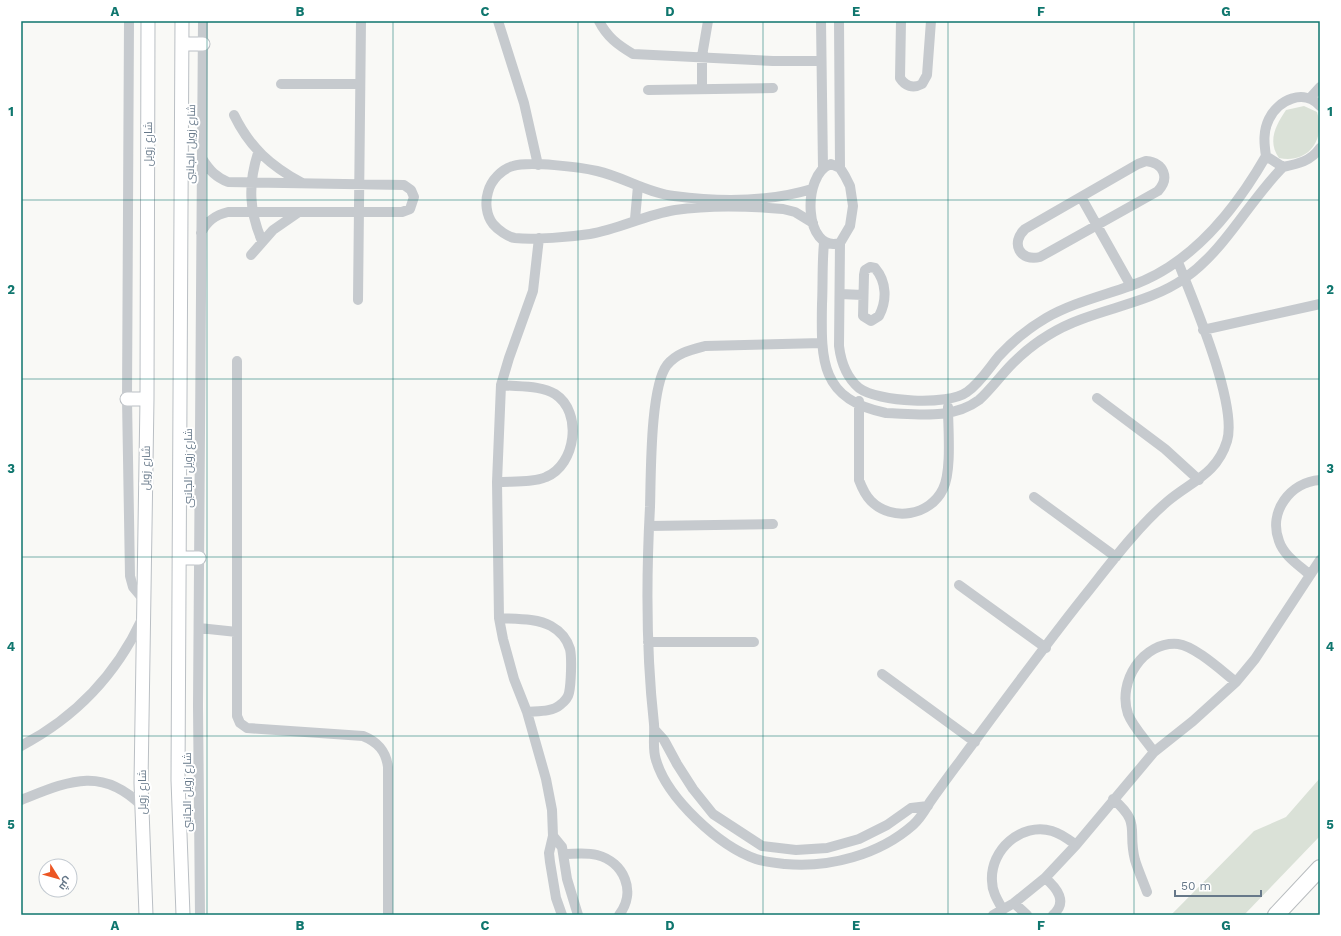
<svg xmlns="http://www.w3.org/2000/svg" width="1341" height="936" viewBox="0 0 1341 936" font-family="'Work Sans',Cairo,sans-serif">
<rect width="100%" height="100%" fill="#f9f9f6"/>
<path fill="#dae1d7" d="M1304 106 1317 112C1326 140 1308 164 1279 158 1267 141 1276 125 1286 110Z
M1320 778V836L1244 915H1171L1254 831 1286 817Z"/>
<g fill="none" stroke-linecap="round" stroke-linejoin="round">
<g stroke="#babfc4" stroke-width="15">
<path id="secondary" d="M182 21 178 780 183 915
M182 44H203
M127 399H147
M179 558H199
M146 915 141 783 147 399 148 21"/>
</g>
<g stroke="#b8bcbf" stroke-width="18">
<path id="trunk" d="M1276 915 1320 868"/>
</g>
<path stroke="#c6cace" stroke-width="10" d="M129 21 127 399 130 576 133 587 144 600
M498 21 524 103 538 165
M599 21C607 37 618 45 633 54L773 61H821
M821 21 823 169
M839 21 840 168
M901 21 900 78C905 86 913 89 922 84L927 75 931 21
M281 84H360
M702 89V56L708 21
M648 90 773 88
M1310 98 1320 87
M1320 106C1304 88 1278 100 1269 119 1263 131 1264 143 1266 156L1283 167C1298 164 1311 161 1320 148
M234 115C250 148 271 166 302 183
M258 153C248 184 249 211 262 241
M1146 161C1164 163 1170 178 1158 191L1040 257C1020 262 1010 243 1025 229L1138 164Z
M812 189C769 202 719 202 674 196 647 193 624 177 597 171 580 167 529 161 513 166 502 169 491 180 488 192 485 202 486 215 493 224 498 230 508 237 515 238 535 240 570 237 590 234 619 229 645 215 675 210 708 205 749 206 783 209L795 212 813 223
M1081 197 1131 286
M635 219 638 186
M201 233C207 221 215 215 228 212H402L410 209 414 197 411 190 404 185 228 182C216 177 210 171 203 160
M539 238 533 291 509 358 501 385 497 482 499 618 503 639 514 679 527 712 546 779 552 810 553 836 549 853 550 862 556 898 562 915
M824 243C822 263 823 284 822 304 821 360 820 400 886 413 917 414 952 420 979 400 991 389 1001 375 1013 363 1032 344 1057 328 1082 319 1116 306 1154 300 1185 278 1226 249 1248 202 1283 167
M840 243C804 254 801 174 831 164L840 168 845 176 850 186 853 206 850 226 840 243 839 346C841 362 846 377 859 388 878 402 948 406 967 392 980 383 989 368 999 356 1012 342 1029 328 1046 318 1072 303 1102 296 1130 286 1192 265 1235 210 1266 156
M251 255 273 230 299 212
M870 267 875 268C887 282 887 301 879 316L871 321 863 316 864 275 865 270Z
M840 294 863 295
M358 300 361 21
M1203 330 1320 304
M822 343 705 346C690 350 677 353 667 365 650 387 651 476 650 507 646 580 646 652 654 724 655 736 652 748 656 760 667 798 719 846 756 859 765 862 776 863 785 864 829 868 879 855 913 825 921 818 925 810 930 802 940 788 950 774 960 761 1000 707 1040 652 1082 599 1107 568 1137 527 1168 501 1192 481 1217 474 1227 441 1238 405 1193 300 1178 262
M237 361V716L240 723 247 728 363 736C378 742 386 751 388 767V915
M1097 398 1165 449 1199 480
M859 401V480C862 488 865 495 871 501 892 522 930 516 943 489 952 471 948 428 948 407
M497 482C513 481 532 483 546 477 576 465 583 412 555 394 541 385 518 387 501 385
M1034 497 1116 557
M649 526 773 524
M1310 575C1299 565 1284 556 1279 541 1268 512 1290 482 1320 480
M959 585 1046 648
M499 618C515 619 537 618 551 626 560 631 567 639 570 649 572 658 571 684 569 693 568 698 564 702 560 705 552 712 538 711 527 712
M199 628 237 632
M648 642H754
M882 674 975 742
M655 730 664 740 677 764 693 789 713 814 762 846 796 850 827 848 859 839 887 825 911 808 928 806
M21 746C76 717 116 675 142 619
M1154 752C1146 740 1133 727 1128 714 1117 682 1143 641 1178 644 1195 646 1223 672 1236 682
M1113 799C1142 824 1127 829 1135 860 1138 870 1143 881 1147 892
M21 800C67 782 101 765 142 806
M553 836 562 847 567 879 578 915
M563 854C574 854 586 852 597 855 624 862 637 892 619 915
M1045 878C1057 888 1068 902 1053 915
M1014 903 1027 915
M1003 910C998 901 992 892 992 881 990 850 1021 822 1052 831 1062 834 1068 839 1076 845
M200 915 198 706 203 21
M993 915 1014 903 1045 878 1076 845 1154 752 1193 721 1236 682 1255 659 1320 560"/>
<use href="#secondary" stroke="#fff" stroke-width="13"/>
<use href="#trunk" stroke="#fff" stroke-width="16"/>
</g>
<path fill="none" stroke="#0f766e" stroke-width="1" stroke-opacity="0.55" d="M207 21V915M393 21V915M578 21V915M763 21V915M948 21V915M1134 21V915M21 200H1320M21 379H1320M21 557H1320M21 736H1320"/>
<g text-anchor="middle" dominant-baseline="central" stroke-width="4" stroke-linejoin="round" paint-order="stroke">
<g font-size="11" fill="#667889" stroke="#fff">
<text transform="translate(148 144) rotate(-90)">شارع زويل</text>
<text transform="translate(191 144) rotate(-89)">شارع زويل الجانبى</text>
<text transform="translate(146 468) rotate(-89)">شارع زويل</text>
<text transform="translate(188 468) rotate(-90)">شارع زويل الجانبى</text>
<text transform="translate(142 792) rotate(-90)">شارع زويل</text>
<text transform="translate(187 792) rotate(-90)">شارع زويل الجانبى</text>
</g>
</g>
<rect width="1341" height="936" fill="none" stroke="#ffffff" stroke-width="44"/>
<g transform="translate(58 878) rotate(127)"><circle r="19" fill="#ffffff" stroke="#c2c9d0"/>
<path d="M0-3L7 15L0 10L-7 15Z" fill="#ec5623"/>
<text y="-6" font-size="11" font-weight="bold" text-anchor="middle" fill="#667889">ش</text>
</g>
<path d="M1175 890v6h86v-6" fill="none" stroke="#667889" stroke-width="2"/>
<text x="1181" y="890" font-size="12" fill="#667889" stroke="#ffffff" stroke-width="3" paint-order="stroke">50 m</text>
<rect x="22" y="22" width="1297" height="892" fill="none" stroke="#0f766e" stroke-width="1.5"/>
<g font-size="13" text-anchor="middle" font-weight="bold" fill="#0f766e">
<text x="115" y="16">A</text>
<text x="300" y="16">B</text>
<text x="485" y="16">C</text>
<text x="670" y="16">D</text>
<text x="856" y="16">E</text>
<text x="1041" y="16">F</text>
<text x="1226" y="16">G</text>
<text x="11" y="116">1</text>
<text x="1330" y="116">1</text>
<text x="11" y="294">2</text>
<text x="1330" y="294">2</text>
<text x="11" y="473">3</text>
<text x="1330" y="473">3</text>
<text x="11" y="651">4</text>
<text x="1330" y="651">4</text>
<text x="11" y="829">5</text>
<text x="1330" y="829">5</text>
<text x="115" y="930">A</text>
<text x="300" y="930">B</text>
<text x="485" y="930">C</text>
<text x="670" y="930">D</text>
<text x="856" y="930">E</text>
<text x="1041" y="930">F</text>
<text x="1226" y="930">G</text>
</g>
</svg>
